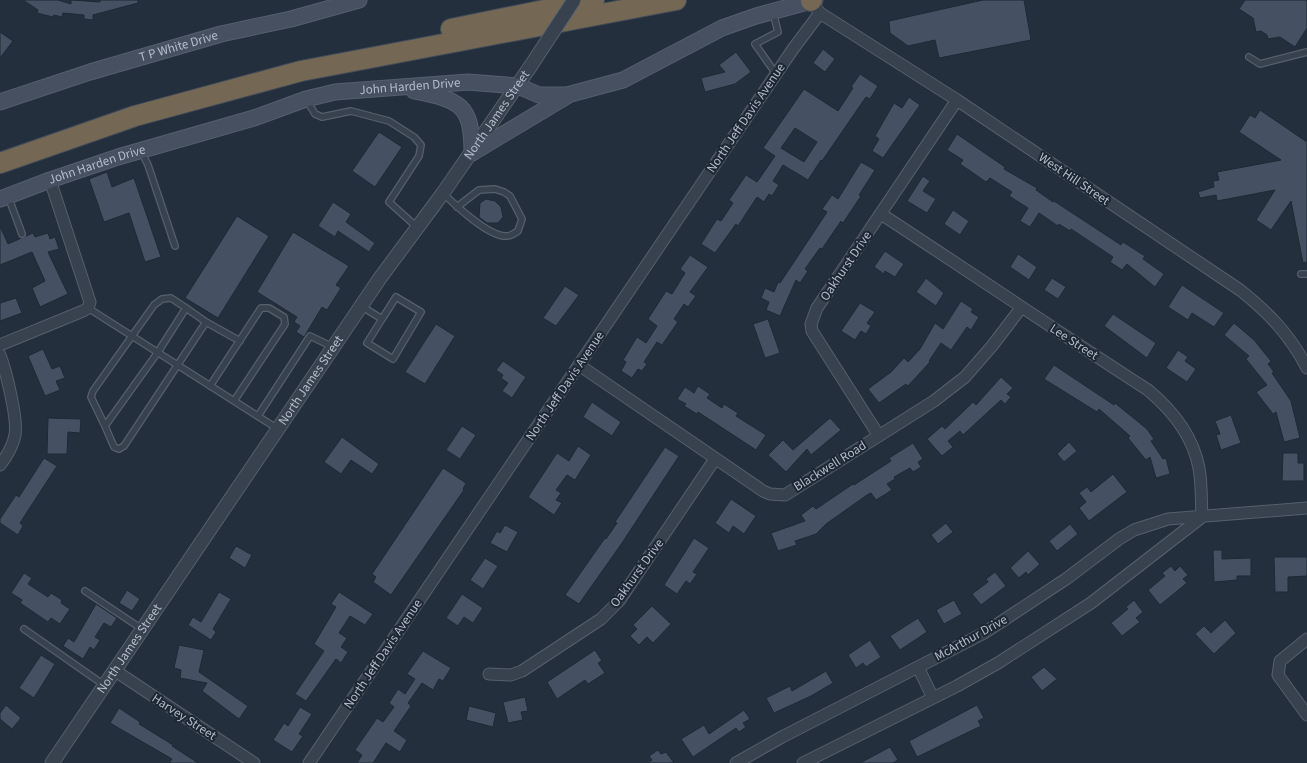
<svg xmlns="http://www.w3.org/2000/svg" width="1307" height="763" viewBox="0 0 1307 763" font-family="'Source Sans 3',sans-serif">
<rect width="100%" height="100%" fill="#242f3e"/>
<path fill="#455162" stroke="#1f2835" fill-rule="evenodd" d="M23 0H58L71 4V0L100 2V0H138V3L93 15V20L84 19V15L63 13 62 17 54 15 53 17 37 13 38 10Z
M983 0H1024L1031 40 939 58 935 40 908 46 890 33 889 21Z
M1245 0H1307V28L1295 47 1280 37 1268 39 1267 35 1261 31 1256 32 1253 18 1239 9Z
M0 32 13 41 0 58Z
M823 49 835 59 825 72 813 63Z
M736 52 751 72 735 84 705 92 701 78 725 72 719 65Z
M860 74 878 86 870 99 866 97 822 161 821 160 808 180 783 165 773 181 779 185 772 196 769 194 764 202 757 197 738 226 736 224 715 253 701 244 717 219 721 221 733 203 729 200 746 175 757 182 775 156 763 148 804 89 838 111 853 88 851 87ZM795 128 817 142 804 162 781 148Z
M909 97 920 105 883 158 872 151 879 139 875 136 894 103 902 108Z
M1260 110 1307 142V262L1303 263 1291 201 1271 230 1256 220 1275 190 1217 201 1216 195 1200 198 1198 192 1214 187 1213 181 1219 180 1217 172 1281 160 1239 132 1250 115 1255 118Z
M379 132 402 147 375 187 352 171Z
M957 134 1005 167 1004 169 1037 188 1036 190 1053 202 1054 201 1121 245 1123 242 1145 256 1143 259 1164 274 1155 287 1127 264 1122 270 1110 262 1113 257 1071 229 1070 231 1059 224 1058 226 1039 213 1030 227 1020 221 1028 208 1009 196 1012 192 990 178 986 182 976 175 960 164 963 160 947 150Z
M861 162 875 170 859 195 861 196 843 223 841 221 822 249 820 248 805 269 808 271 800 283 796 280 780 316 766 310 769 302 761 298 765 288 774 292 778 282 780 283 827 212 822 209 832 195 838 199Z
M107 172 112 187 134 178 161 257 145 262 129 213 104 222 89 179Z
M923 176 930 181 923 191 936 199 927 213 907 201Z
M486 199 495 201 501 207 503 217 498 223H487L479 217 480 203Z
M333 202 351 214 346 222 375 243 369 252 338 231 335 237 318 226Z
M953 210 969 221 960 235 944 224Z
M237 216 269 236 218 318 185 298Z
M0 226 8 244 33 233 35 237 48 233 50 239 55 237 59 249 48 252 68 294 40 307 32 288 45 281 32 252 0 265Z
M293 232 349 266 336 285 341 288 327 310 322 307 304 337 296 332 300 326 294 322 297 317 257 292Z
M885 251 904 264 895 277 885 271 884 274 874 267Z
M1018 254 1037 267 1029 280 1010 267Z
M690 255 708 267 690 292 696 296 688 307 684 304 674 319 678 322 662 345 657 342 644 362 647 364 642 371 638 369 632 378 621 371 626 362 623 360 637 337 646 343 657 326 648 319 666 291 672 294 685 273 680 269Z
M926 278 944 293 936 306 916 292Z
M1052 278 1066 287 1058 299 1044 290Z
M1182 285 1224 313 1214 327 1192 313 1188 320 1168 307Z
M565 286 579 295 556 326 543 318Z
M16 298 22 313 0 321V303Z
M961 301 973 309 971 312 979 317 971 330 967 327 951 350 941 343 929 361 930 362 908 386 906 384 879 403 868 389 891 372 904 358 908 362 920 349 935 323 943 329Z
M860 303 875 312 867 323 871 326 866 334 861 331 855 340 841 331Z
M1113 314 1156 343 1147 358 1104 326Z
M768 319 780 353 765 358 753 324Z
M1234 323 1254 340 1271 361 1268 364 1274 372 1272 373 1291 401 1300 438 1284 442 1276 412 1273 414 1256 392 1267 385 1246 359 1249 356 1224 335Z
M436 324 455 336 425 384 405 372Z
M43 349 52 369 60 366 65 378 56 381 60 390 45 396 28 356Z
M1178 350 1188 357 1185 361 1196 369 1187 382 1166 368Z
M503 361 526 377 512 398 502 391 508 383 501 378 503 375 496 370Z
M1054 365 1114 405 1115 403 1147 429 1154 439 1151 441 1163 459 1166 458 1170 474 1156 478 1150 457 1146 460 1128 438 1130 436 1099 409 1097 412 1044 379Z
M1001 377 1013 388 1007 394 1011 397 1005 404 1001 400 963 435 960 431 948 441 953 447 942 456 927 439 942 426 945 429 973 402 976 405Z
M698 386 710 394 707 398 722 408 724 404 738 413 736 416 766 435 756 450 698 412 697 414 684 406 686 404 677 399 685 387 694 393Z
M592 402 621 422 612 436 583 417Z
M1231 415 1241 443 1221 450 1216 435 1220 434 1215 421Z
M48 418 81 419 80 433 68 432 67 454H47Z
M830 418 841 430 811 455 807 449 786 472 768 455 783 440 793 450Z
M462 426 476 435 460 459 446 450Z
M342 437 379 464 372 474 351 460 341 474 324 462Z
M1069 442 1077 451 1064 462 1057 454Z
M913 443 923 459 918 462 921 467 913 472 910 468 894 477 895 479 887 484 892 490 876 500 871 493 867 495 826 524 816 534 795 541 797 545 778 551 771 533 805 521 801 515 813 506 816 509 853 484 854 485 891 461 889 458Z
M578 446 591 455 575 480 567 475 556 490 561 493 556 500 562 503 554 515 528 497 557 453 569 461Z
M665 447 679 456 622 543 579 604 565 595 605 538 606 539 617 523 615 522Z
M1283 453H1298V463H1304V481H1282Z
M44 458 57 466 20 523 23 526 18 535 0 523V519L16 495 19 497Z
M443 468 466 483 463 489 464 490 391 595 373 582 376 577 372 574Z
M1113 474 1127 492 1089 521 1079 508 1086 502 1079 493 1087 487 1091 492Z
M731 499 756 516 744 534 733 526 729 533 715 523Z
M946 523 953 532 938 544 931 535Z
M1070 524 1078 534 1057 551 1049 541Z
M505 525 518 532 507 552 490 543 497 531 500 533Z
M694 538 709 548 693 572 697 574 690 584 686 581 677 594 664 585Z
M236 546 252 555 245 568 229 558Z
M1213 550H1222V559L1251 558V576H1237V580L1214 582Z
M1028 551 1040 564 1028 575 1026 572 1019 578 1010 568Z
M1274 557H1307V576L1288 577V592H1275Z
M485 558 498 566 483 589 470 580Z
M1171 566 1175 571 1180 566 1188 575 1183 579 1187 583 1160 605 1148 590 1165 576 1162 573Z
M995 572 1006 586 981 605 972 594 988 582 986 579Z
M24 573 32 578 28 584 48 597 51 593 62 600 61 603 70 609 60 624 51 618 48 622 20 603 22 600 11 593Z
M127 590 140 599 132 611 119 603Z
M219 592 231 599 213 629 216 632 211 640 188 625 193 617 201 622Z
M339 592 373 614 365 625 350 616 339 633 347 638 341 647 348 652 341 663 336 659 306 701 295 694 324 651 314 644 336 607 331 604Z
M462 594 483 608 473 623 464 617 458 626 446 618Z
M954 600 962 614 944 624 936 610Z
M1134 600 1143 612 1136 618 1140 622 1122 636 1111 623 1128 609 1126 607Z
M96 604 117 618 111 627 104 623 95 637 100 640 94 650 90 647 83 659 63 646 68 638 74 642Z
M652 606 671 624 653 643 647 637 639 645 630 636 637 629 633 625Z
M918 618 927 632 900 650 890 636Z
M1225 620 1236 633 1214 654 1195 634 1204 626 1211 633Z
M870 640 881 657 866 667 863 663 856 668 848 655Z
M179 645 204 650 199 672 248 706 239 719 202 691 207 683 180 678 181 670 174 668Z
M595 650 602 661 598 663 605 673 588 684 585 680 557 699 547 682Z
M423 651 451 668 443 681 439 679 433 690 422 683 408 703 411 706 394 731 407 740 400 752 386 743 373 763H357L362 755 355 750 377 718 383 722 394 707 389 703 398 689 405 694 415 679 407 674Z
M41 655 55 664 34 698 19 688Z
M1044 667 1057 679 1042 691 1031 677Z
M826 671 833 683 811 696 774 713 766 698 790 686 792 691Z
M525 697 528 711 521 712 523 720 508 723 503 702Z
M6 705 21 718 12 729 0 719V713Z
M977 705 984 718 978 721 981 726 917 757 909 741Z
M469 706 496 713 493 727 466 720Z
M300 707 312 714 299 734 303 736 292 752 273 740 284 723 288 726Z
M119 708 140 722 139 724 173 745 172 746 198 763H169L172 759 110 723Z
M744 710 750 719 743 723 746 727 739 732 736 728 693 757 681 739 704 725 709 734Z
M890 747 898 760 893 763H860Z
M658 750 661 754 666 752 674 763H648L652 760 649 756Z"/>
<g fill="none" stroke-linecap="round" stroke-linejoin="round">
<g stroke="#565f6c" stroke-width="8">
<path id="service" d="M773 12 778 32 755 44 776 74
M1249 57 1260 64 1307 52
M306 99 315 114 322 117 351 111 389 121 414 137 421 145 419 156 389 202 418 228
M141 151 148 165 175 246
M443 193C455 205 490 238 507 236 511 236 515 233 518 231L522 219 510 196 504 192 495 189 479 190 457 207
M8 196 22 234
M1301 274H1307
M171 298 186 308 158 352 105 426 91 397 93 391 154 305 162 299Z
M361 306 382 319 396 297 421 312 393 359 367 343 382 319
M88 308 278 429
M206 322 240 341
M210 386 261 308H269L284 317 285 324 234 401
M258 416 310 336 333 347
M105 426 114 447 119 449 124 446 206 322 186 308
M85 591 142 629
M24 629 104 685"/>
</g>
<g stroke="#565f6c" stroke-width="13">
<path id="minor" d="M816 8 820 13 957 100 1240 290C1269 313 1290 335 1307 368
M881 214C970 272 1058 332 1148 390 1172 410 1193 436 1199 468 1202 484 1201 501 1202 517
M0 345 83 311 88 308 90 302 50 180
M0 355C6 371 18 419 15 435 13 446 7 456 0 465
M579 365 763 491 770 494 785 495 934 401 965 377 992 346 1021 308
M879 436 812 331 811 324 817 308 957 100
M1307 639 1280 661 1278 675 1307 715
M918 667 933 698
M114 670 254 763
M489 674 511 675 522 671 601 619 619 601 715 459
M309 763 793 49 820 13
M736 763 782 737 984 633 1066 579 1119 539 1134 530 1168 519 1307 508
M803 763 957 686 998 663 1091 603 1202 517"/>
</g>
<g stroke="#565f6c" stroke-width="15">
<g id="tertiary">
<path id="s1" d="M52 763 380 278 443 193 530 67"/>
</g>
</g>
<g stroke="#565f6c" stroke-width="17">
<g id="secondary">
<path d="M414 91C460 100 472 104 472 153"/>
<path id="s2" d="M0 102 90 72 221 34 291 19 359 0"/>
<path d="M472 153 567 96"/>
<path id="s3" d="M0 199 50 180 118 157 254 118 306 99 335 92 468 82 518 86 539 95H567L623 80 722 28 756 16 815 0"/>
</g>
</g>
<g stroke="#434c59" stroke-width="22">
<path id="motorway" d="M811 1 812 0
M451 29 594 0
M0 163 135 116 301 71 676 0"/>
</g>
<use href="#service" stroke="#38414e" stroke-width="5.5"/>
<use href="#minor" stroke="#38414e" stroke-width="11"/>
<use href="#tertiary" stroke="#38414e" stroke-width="13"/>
<use href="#secondary" stroke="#465061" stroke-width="15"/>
<use href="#motorway" stroke="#746855" stroke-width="20"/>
<g stroke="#565f6c" stroke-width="15" stroke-linecap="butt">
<path id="tertiary-bridge" d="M530 67 574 0"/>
</g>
<use href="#tertiary-bridge" stroke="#38414e" stroke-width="13"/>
</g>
<g text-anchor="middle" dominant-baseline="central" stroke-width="4" stroke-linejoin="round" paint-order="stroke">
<g font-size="13" fill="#b4bcc9" stroke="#1d2633">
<text stroke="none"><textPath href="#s2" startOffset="187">T P White Drive</textPath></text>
<text stroke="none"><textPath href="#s3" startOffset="427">John Harden Drive</textPath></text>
<text stroke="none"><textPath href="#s1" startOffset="786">North James Street</textPath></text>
<text transform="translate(746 118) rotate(-56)">North Jeff Davis Avenue</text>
<text stroke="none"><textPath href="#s3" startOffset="103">John Harden Drive</textPath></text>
<text transform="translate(1074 179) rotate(34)">West Hill Street</text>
<text transform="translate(846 266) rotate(-56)">Oakhurst Drive</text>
<text transform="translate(1074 342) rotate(33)">Lee Street</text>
<text stroke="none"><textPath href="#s1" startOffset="462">North James Street</textPath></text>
<text transform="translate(565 386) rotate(-56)">North Jeff Davis Avenue</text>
<text transform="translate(830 466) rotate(-32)">Blackwell Road</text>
<text transform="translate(637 573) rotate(-54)">Oakhurst Drive</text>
<text transform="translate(971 638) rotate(-29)">McArthur Drive</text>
<text stroke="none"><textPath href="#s1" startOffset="138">North James Street</textPath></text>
<text transform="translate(383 654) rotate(-56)">North Jeff Davis Avenue</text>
<text transform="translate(184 717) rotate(33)">Harvey Street</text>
</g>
</g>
</svg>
